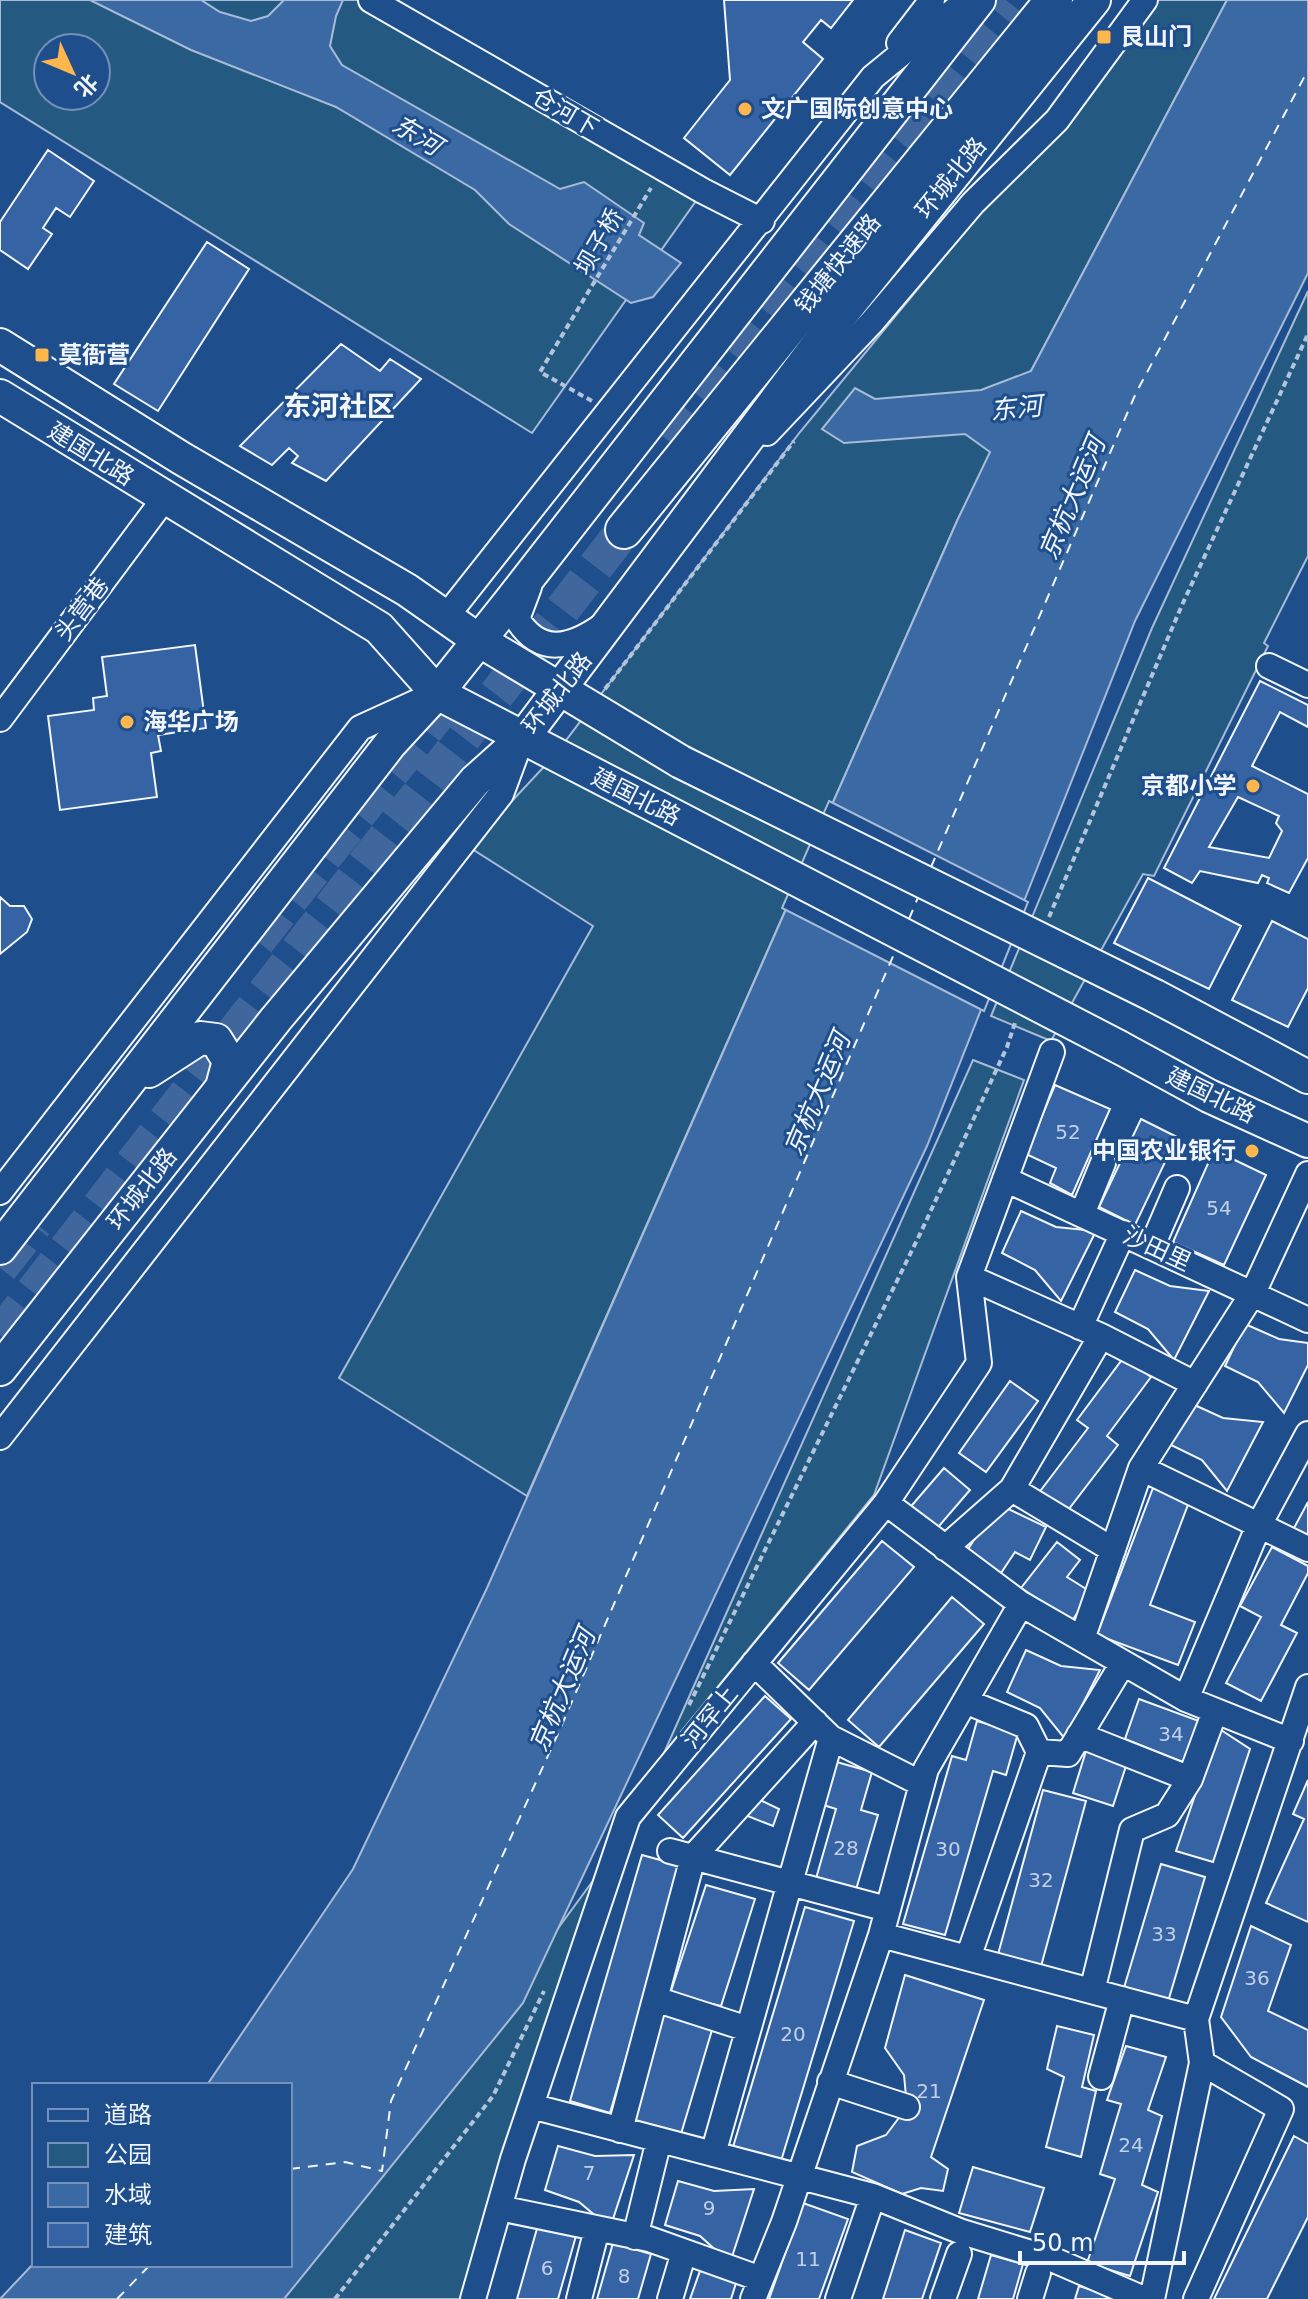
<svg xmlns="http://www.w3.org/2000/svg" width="1308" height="2299" viewBox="0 0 1308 2299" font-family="'DejaVu Sans','Noto Sans SC',sans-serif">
<rect width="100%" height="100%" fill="#1f4e8c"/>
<path fill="#245a82" stroke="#a8bbd7" stroke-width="2" fill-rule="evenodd" d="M0 0H371L703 191 532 433 0 102ZM48 48H96V96H48Z
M1156 0H1227L1031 371 957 521 527 1496 339 1378 593 926 469 847 554 756 800 432 982 211 1065 126 1142 24Z
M1308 291V556L1264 643 1268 646 1154 876 1143 874 1051 1041 991 1016 1152 628Z
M973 1060 1024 1080 874 1495 664 1753Z
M606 1863 466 2299H280L308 2269Z"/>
<path fill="#3b69a3" stroke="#a8bbd7" stroke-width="2" d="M90 0H201L220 12 251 21 268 16 284 0H343L336 16 330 46 342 65 560 189 584 182 644 223 639 235 681 263 653 297 631 303 509 224 475 190 336 107 191 50Z
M1227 0H1308V273L1135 621 927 1146 523 2003 284 2299H0L34 2263 290 2265V2085H207L353 1869 487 1588 957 521 990 452 965 434 844 443 822 429 855 388 875 399 981 390 1031 371Z"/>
<path fill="#1f4e8c" stroke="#a8bbd7" stroke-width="2" d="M829 801 1028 902 984 1011 782 908Z"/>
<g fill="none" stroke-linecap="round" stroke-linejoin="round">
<path stroke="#f2f6ff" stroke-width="2" stroke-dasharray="10 8" stroke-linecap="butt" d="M931 867 1136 393 1308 70
M909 919 919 895
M290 2169 345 2162 382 2171 391 2101 561 1727 897 947
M117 2299 150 2265"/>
</g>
<path fill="#3563a3" stroke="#f2f6ff" stroke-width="2" fill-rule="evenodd" d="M724 0H853L831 28 821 20 803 42 823 59 730 175 684 138 730 80Z
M48 150 94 181 70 217 56 208 43 228 52 234 28 269 0 250V222Z
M207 242 249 269 158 411 114 384Z
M341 344 380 371 390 359 421 379 326 481 292 463 298 456 289 448 272 465 240 446Z
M195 645 206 728 158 735 161 751 151 753 157 797 60 810 48 716 94 710 93 698 107 696 102 657Z
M1260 681 1308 705V727L1280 712 1252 766 1308 794V858L1289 893 1267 883 1269 878 1262 875 1258 883 1200 871 1192 883 1164 868ZM1238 797 1279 816 1276 823 1282 831 1269 858 1209 847Z
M1148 878 1241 926 1209 989 1114 943Z
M0 897 10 906H24L32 919 27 932 0 954Z
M1272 921 1308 939V988L1288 1027 1232 1000Z
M1055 1085 1110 1109 1072 1195 1050 1183 1056 1168 1026 1154Z
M1141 1119 1177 1137 1135 1225 1099 1207Z
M1214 1150 1266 1175 1224 1265 1173 1242Z
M1021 1211 1056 1227 1096 1231 1061 1301 1035 1270 1002 1253Z
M1135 1270 1170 1286 1209 1291 1174 1360 1148 1329 1115 1312Z
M1245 1324 1279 1339 1308 1343V1365L1284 1413 1258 1382 1225 1366Z
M1124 1357 1151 1377 1107 1436 1118 1445 1065 1514 1038 1494 1088 1428 1077 1420Z
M1010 1381 1038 1401 986 1472 959 1453Z
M1188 1402 1223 1418 1263 1422 1227 1491 1202 1460 1169 1444Z
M944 1468 970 1490 933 1533 907 1511Z
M1153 1488 1189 1502 1150 1605 1195 1622 1178 1665 1097 1635Z
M1308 1502V1536L1294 1528Z
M998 1504 1046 1527 1030 1560 1015 1552 997 1579 964 1555Z
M882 1541 914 1567 809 1690 778 1663Z
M1057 1542 1080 1560 1067 1577 1091 1592 1072 1621 1021 1588Z
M1272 1547 1308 1566V1573L1281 1625 1297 1633 1261 1701 1226 1683 1261 1617 1240 1606Z
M952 1597 984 1624 879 1747 848 1720Z
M1026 1650 1061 1666 1100 1670 1065 1739 1040 1708 1007 1692Z
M765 1696 791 1719 683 1838 658 1815Z
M1139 1699 1218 1728 1203 1770 1125 1739Z
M977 1721 1018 1733 1006 1775 993 1771 945 1935 903 1924 952 1756 966 1760Z
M1218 1728 1250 1749 1213 1862 1176 1851Z
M1086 1751 1127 1763 1113 1806 1073 1793Z
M833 1761 872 1772 861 1810 878 1815 855 1893 815 1882 836 1809 820 1804Z
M1308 1780V1922L1266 1903 1304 1819 1293 1814Z
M1043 1790 1086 1801 1040 1970 997 1958Z
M754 1797 779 1809 773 1826 745 1815Z
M642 1855 682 1866 610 2113 570 2101Z
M1161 1864 1205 1877 1167 2005 1123 1991Z
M706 1885 755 1899 721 2006 670 1994Z
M805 1907 854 1921 781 2161 733 2147Z
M1251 1926 1291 1945 1268 2011 1308 2030V2087L1251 2057 1221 2017Z
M905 1975 984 2000 931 2157 948 2169 943 2191 921 2188 902 2194 852 2172 857 2146 886 2135 907 2107 904 2075 885 2048Z
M663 2015 712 2030 678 2144 629 2130Z
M1057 2026 1094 2035 1082 2087 1096 2091 1081 2157 1046 2147 1064 2077 1047 2069Z
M1126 2046 1166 2057 1148 2110 1162 2116 1142 2185 1158 2192 1130 2276 1087 2263 1115 2179 1100 2174 1121 2104 1107 2100Z
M1294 2136 1308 2144V2217L1267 2299H1214Z
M558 2146 595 2156 634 2155 610 2228 579 2202 545 2190Z
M973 2167 1044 2188 1030 2232 959 2213Z
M678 2181 714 2191 754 2189 730 2263 700 2236 665 2225Z
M803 2203 848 2219 819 2299H769Z
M538 2225 576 2236 558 2299H517Z
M905 2230 941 2243 922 2299H883Z
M613 2243 651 2254 638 2299H597Z
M991 2255 1023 2264 1013 2299H978Z
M701 2268 737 2280 731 2299H690Z
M1079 2286 1119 2298 1118 2299H1075Z"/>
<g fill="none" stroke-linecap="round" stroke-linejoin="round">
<path stroke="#3f679d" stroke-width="36" stroke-dasharray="36 18" stroke-linecap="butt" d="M660 434 1006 0
M257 941 457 690
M0 1268 35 1223
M0 1335 624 530"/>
<g stroke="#f2f6ff" stroke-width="28">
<path id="minor" d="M371 0 703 191 762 221
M899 43 932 0
M767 433 872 322 973 203 1057 120 1145 0
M529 587 517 619C540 656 571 648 602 626
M445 618 873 77 967 0
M1269 666 1308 685
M0 719 164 499
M1005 1179 1308 1320
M0 1192 360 728 428 697
M1082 1214 1103 1163
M1152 1246 1177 1188
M969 1277 1101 1336
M1080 1327 1123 1233
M0 1437 501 794 520 743
M1141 1468 1308 1549
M886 1503 1021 1604 1186 1699 1291 1741
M945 1548 1012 1489
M1113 1550 1012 1489 1101 1336 1195 1384
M1082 1639 1141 1468 1253 1293 1308 1174
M754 1663 831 1738 922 1784
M1186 1699 1259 1525 1308 1434
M965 1701 1026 1726 1039 1752
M1079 1735 1190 1779
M670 1851 887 1909
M881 1935 1196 2019
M968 1958 1039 1752 1068 1754 1123 1663
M1092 1991 1132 1830 1167 1815 1190 1779 1215 1711
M655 1999 748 2029
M1101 2077 1122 1999
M830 2082 907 2107
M531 2106 873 2196 962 2232 1054 2260 1144 2299
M620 2130 693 1857 815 1722
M713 2154 831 1738
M499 2208 649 2239 761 2279
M635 2237 659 2140
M473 2299 513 2159 628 1817 886 1503 979 1363 969 1277 1052 1052
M579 2299 597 2229
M670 2299 684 2252
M753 2299 784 2222 881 1935 926 1769 1021 1604
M838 2299 873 2196
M943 2299 959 2254
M1030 2299 1038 2273
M1152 2299 1202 2063
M1196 2299 1281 2109 1202 2063 1196 2019 1308 1687"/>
</g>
<g stroke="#f2f6ff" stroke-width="36">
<path id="major" d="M0 345 181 458 407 590 477 639 681 762
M0 396 379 628 437 693 659 808
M1155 996 1308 1077
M1119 1047 1209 1096 1308 1141
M149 1071 200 1038 216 1040 229 1061 222 1087
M0 1248 390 744 437 693 508 604 979 0
M0 1369 276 1019 475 781 522 739 828 331 1094 0"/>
</g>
<g stroke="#f2f6ff" stroke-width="40">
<path id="highway" d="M624 530 1054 0"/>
</g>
<path stroke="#b3c4dc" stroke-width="4" stroke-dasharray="6 4" stroke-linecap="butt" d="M592 401 540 372 651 188
M605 689 794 441
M1049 917 1182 605 1308 334
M689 1705 920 1234 1007 1047 1016 1020
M335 2299 493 2096 544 1991"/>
<use href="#minor" stroke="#1f4e8c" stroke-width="24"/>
<use href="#major" stroke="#1f4e8c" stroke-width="32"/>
<use href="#highway" stroke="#1f4e8c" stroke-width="36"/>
<g stroke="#f2f6ff" stroke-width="36" stroke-linecap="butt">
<path id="major-bridge" d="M681 762 1155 996
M659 808 1119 1047"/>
</g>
<use href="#major-bridge" stroke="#1f4e8c" stroke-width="32"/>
</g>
<g fill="#ffb74d" stroke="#1f4e8c" stroke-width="3">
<rect x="1096" y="29" width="16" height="16" rx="4"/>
<circle cx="745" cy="109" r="8"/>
<rect x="34" y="347" width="16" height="16" rx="4"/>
<circle cx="127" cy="722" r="8"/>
<circle cx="1253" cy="786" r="8"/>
<circle cx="1252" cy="1151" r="8"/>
</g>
<g text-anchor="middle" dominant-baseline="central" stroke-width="6" stroke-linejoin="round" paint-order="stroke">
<g font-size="20" fill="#c3d1e8">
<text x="1068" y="1132">52</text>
<text x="1219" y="1208">54</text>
<text x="1171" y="1734">34</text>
<text x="846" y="1848">28</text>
<text x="948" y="1849">30</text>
<text x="1041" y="1880">32</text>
<text x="1164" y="1934">33</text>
<text x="1257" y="1978">36</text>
<text x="793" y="2034">20</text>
<text x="929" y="2091">21</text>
<text x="1131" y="2145">24</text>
<text x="589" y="2173">7</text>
<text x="709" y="2208">9</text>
<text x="808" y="2259">11</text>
<text x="547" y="2268">6</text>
<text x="624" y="2276">8</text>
</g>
<g font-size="24" font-weight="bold" fill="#f2f6ff" stroke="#1f4e8c" text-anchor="start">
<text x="1120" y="37">艮山门</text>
<text x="761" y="109">文广国际创意中心</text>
<text x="58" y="355">莫衙营</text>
<text x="143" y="722">海华广场</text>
<text x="1237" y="786" text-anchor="end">京都小学</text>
<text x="1236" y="1151" text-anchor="end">中国农业银行</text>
</g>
<g font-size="24" fill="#f2f6ff" stroke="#1f4e8c">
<text transform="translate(565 112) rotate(30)">仓河下</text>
<text transform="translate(951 178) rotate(-51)">环城北路</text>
<text transform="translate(599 242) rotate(-60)">坝子桥</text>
<text transform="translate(838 264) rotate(-51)">钱塘快速路</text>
<text transform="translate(91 454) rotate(32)">建国北路</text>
<text transform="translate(82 609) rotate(-53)">头营巷</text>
<text transform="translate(557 693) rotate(-52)">环城北路</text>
<text transform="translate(636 797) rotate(27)">建国北路</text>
<text transform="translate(1211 1095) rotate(26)">建国北路</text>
<text transform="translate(142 1189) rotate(-52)">环城北路</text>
<text transform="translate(1157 1249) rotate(25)">沙田里</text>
<text transform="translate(710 1717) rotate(-51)">河罕上</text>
</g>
<g font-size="26" font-style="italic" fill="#f2f6ff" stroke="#1f4e8c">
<text transform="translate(417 135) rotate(31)">东河</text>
<text transform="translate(1016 408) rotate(-6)">东河</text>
<text transform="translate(1072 498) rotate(-67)">京杭大运河</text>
<text transform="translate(817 1094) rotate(-67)">京杭大运河</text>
<text transform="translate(562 1690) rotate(-67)">京杭大运河</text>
</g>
<g font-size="28" font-weight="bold" fill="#f2f6ff" stroke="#1f4e8c">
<text x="339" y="406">东河社区</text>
</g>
</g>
<rect x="32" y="2083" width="260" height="184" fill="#1f4e8c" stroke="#7391ba" stroke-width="2"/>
<rect x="48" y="2109" width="40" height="12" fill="#1f4e8c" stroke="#7391ba" stroke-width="2"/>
<text x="104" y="2123" font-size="24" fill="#f2f6ff">道路</text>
<rect x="48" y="2143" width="40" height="24" fill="#245a82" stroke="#7391ba" stroke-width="2"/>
<text x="104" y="2163" font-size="24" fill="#f2f6ff">公园</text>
<rect x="48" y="2183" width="40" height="24" fill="#3b69a3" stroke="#7391ba" stroke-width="2"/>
<text x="104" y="2203" font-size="24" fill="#f2f6ff">水域</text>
<rect x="48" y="2223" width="40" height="24" fill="#3563a3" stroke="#7391ba" stroke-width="2"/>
<text x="104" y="2243" font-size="24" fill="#f2f6ff">建筑</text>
<g transform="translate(72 72) rotate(134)"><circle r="38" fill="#1f4e8c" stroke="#7391ba" stroke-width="2"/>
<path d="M0-6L14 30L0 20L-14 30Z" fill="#ffb74d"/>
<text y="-12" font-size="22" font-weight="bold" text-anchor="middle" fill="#f2f6ff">北</text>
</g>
<path d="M1020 2251v12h164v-12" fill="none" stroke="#f2f6ff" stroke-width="4"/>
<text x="1032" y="2251" font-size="24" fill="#f2f6ff" stroke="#1f4e8c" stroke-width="6" paint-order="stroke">50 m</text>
</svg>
